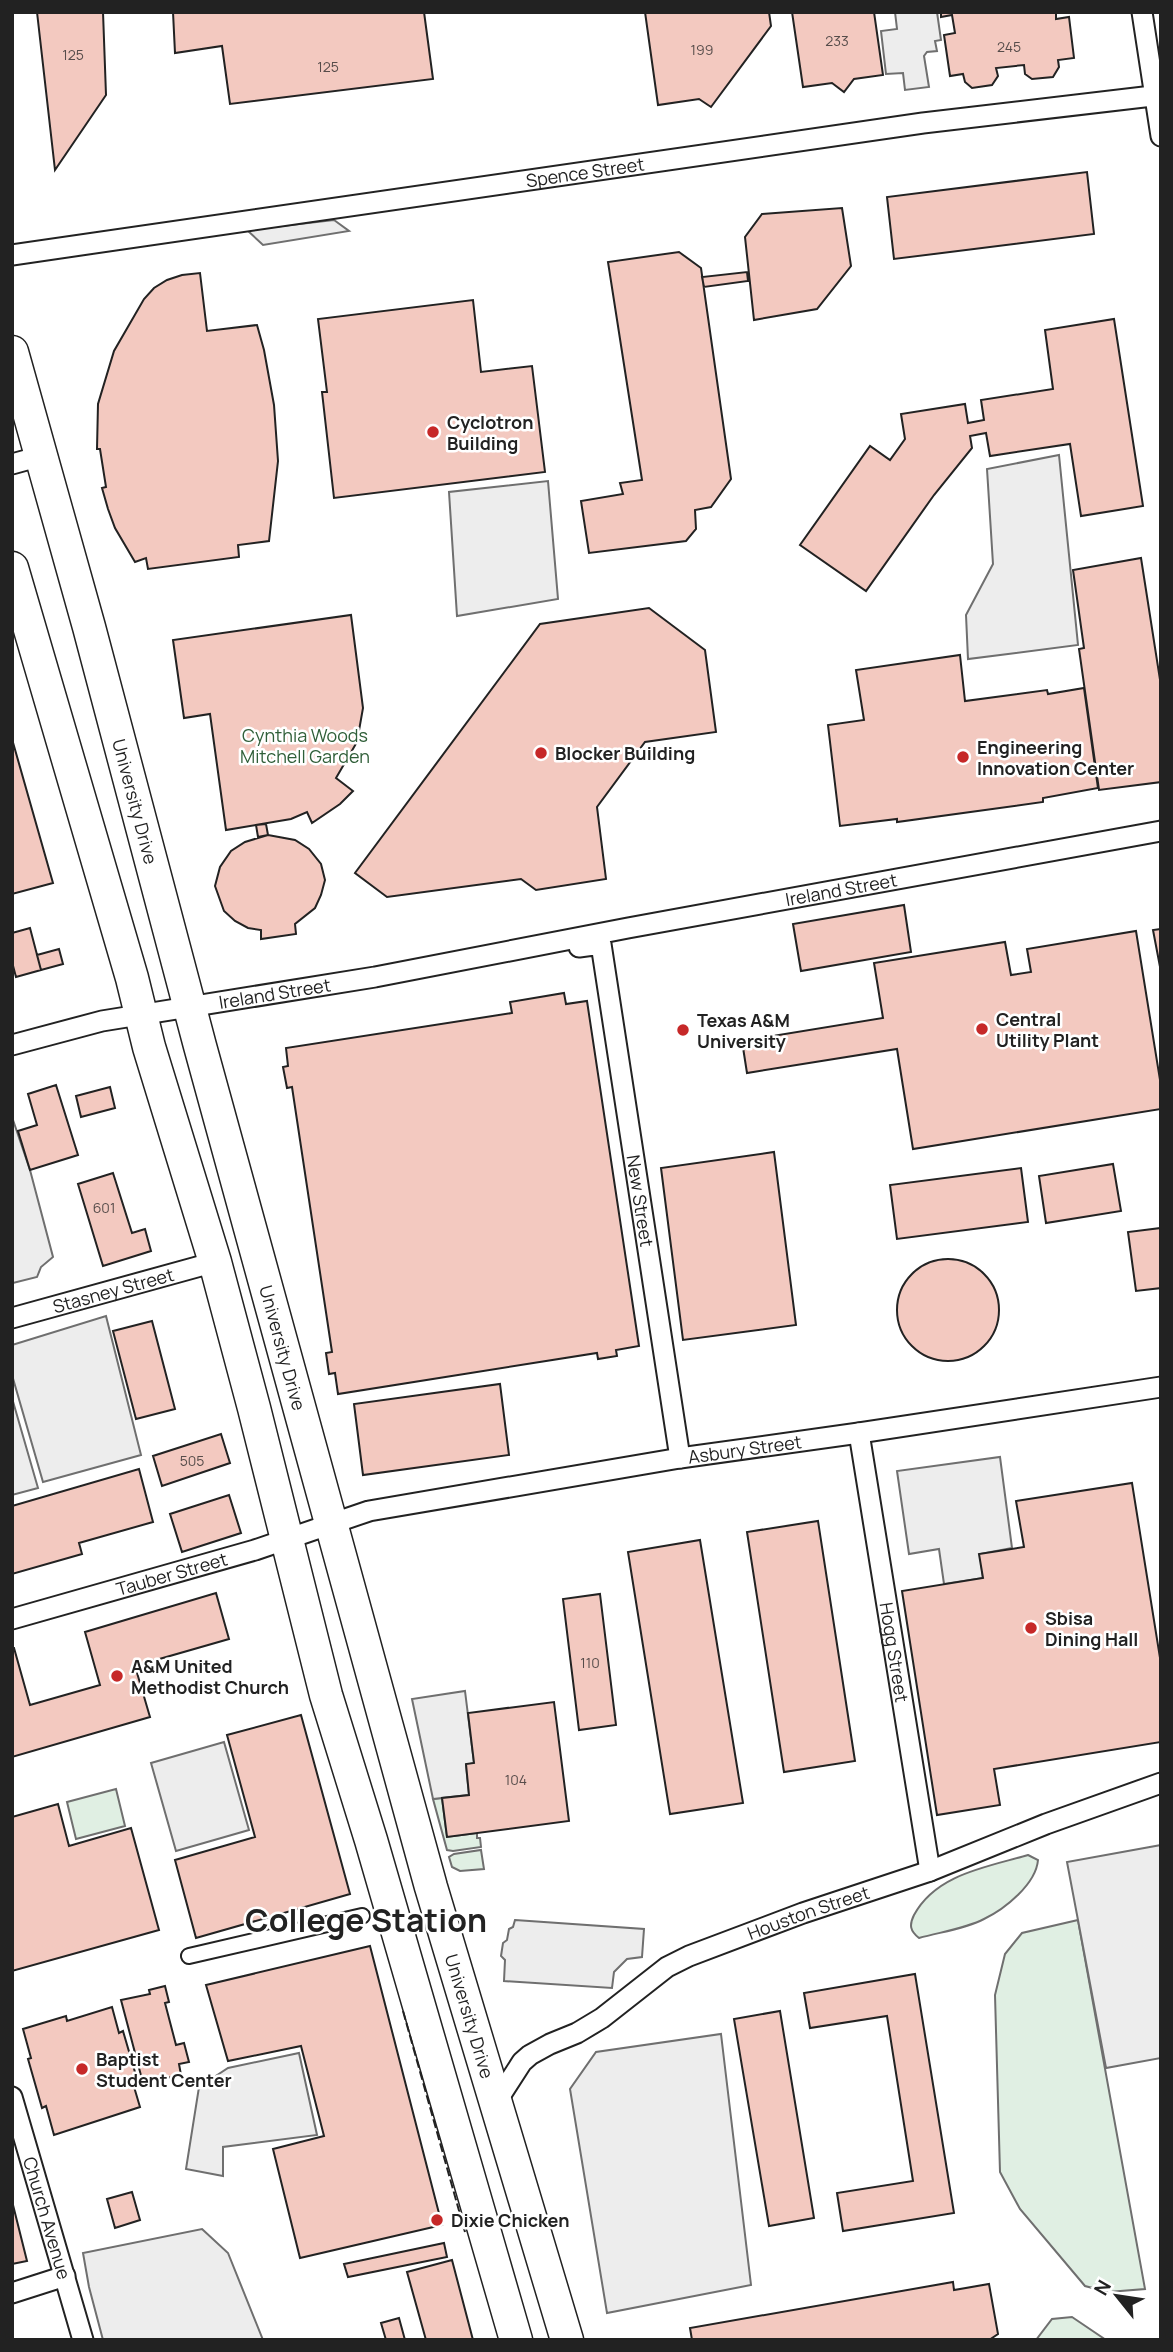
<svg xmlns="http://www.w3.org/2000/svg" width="1173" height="2352" viewBox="0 0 1173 2352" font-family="Manrope,sans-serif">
<rect width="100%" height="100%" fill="#fff"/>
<path fill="#e0efe3" stroke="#6f6f6f" stroke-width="2" d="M116 1789 125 1826 76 1839 67 1802Z
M442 1798 447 1837 477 1833V1838H480L481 1847 453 1851 447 1850 433 1799Z
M481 1850 484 1869 460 1871 452 1867 449 1857 454 1854Z
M1028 1855 1038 1860C1036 1884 1005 1909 984 1919 965 1929 940 1932 919 1938 910 1931 909 1925 914 1915 936 1874 987 1867 1028 1855Z
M1078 1920 1145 2289 1108 2292 1085 2286 1020 2209 1000 2172 995 1995 1005 1954 1022 1933Z
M1072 2317 1106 2340H1036L1052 2319Z"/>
<path fill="#ededed" stroke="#6f6f6f" stroke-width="2" d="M895 12H937L941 40 935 41 937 51 927 52 924 56 929 87 905 90 903 73 886 74 881 31 897 29Z
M334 220 349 231 263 245 247 230Z
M1059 455 1078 645 968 659 966 615 993 564 987 469Z
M548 481 558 599 457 616 449 492Z
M12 1117 30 1170 53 1257 41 1267 37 1277 13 1283Z
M106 1316 141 1455 43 1482 12 1375V1345Z
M12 1398 38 1488 12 1495Z
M1000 1457 1012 1548 980 1554 983 1578 944 1584 939 1549 909 1554 897 1471Z
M465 1691 474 1763 466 1765 469 1795 433 1799 412 1699Z
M224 1742 249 1830 176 1851 151 1763Z
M1161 1845V2058L1106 2068 1067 1862Z
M515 1920 644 1929 642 1957 627 1959 614 1972 612 1988 504 1981 505 1960 501 1956 503 1943 507 1940 509 1929 513 1927Z
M721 2034 751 2285 607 2313 570 2089 596 2052Z
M299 2053 317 2135 223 2147V2176L186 2169 199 2087 228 2068Z
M202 2229 228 2253 263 2340H103L89 2287 83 2253Z"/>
<path fill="#f3c9c0" stroke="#222" stroke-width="2" d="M37 12H103L106 95 55 170Z
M424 12 433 79 230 104 222 46 175 53 173 12Z
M645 12H769L771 26 711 107 699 99 658 105Z
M792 12H874L883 75 854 79 844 92 832 83 803 87Z
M941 12H1056V19L1069 17 1074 58 1058 60 1059 67 1053 77 1032 79 1025 74 1024 65 996 68 998 76 992 85 972 88 965 82 963 74 950 76 944 35 955 33 952 15 941 17Z
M1087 172 1094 234 894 259 887 197Z
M842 208 851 266 817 309 754 320 745 237 762 214Z
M679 252 701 268 731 479 711 507 695 510 696 529 686 541 589 553 581 501 623 494 620 483 642 480 608 262Z
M747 272 748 281 704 287 702 277Z
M200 273 207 331 257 325 264 350 274 405 278 461 269 541 238 545 239 557 148 569 146 558 135 562 115 528 108 509 102 488 106 487 100 449H97L98 404 114 351 144 299 154 288 167 280 182 275Z
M473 300 481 372 532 366 545 472 334 498 322 392H327L318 319Z
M1114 319 1143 506 1081 516 1070 444 990 456 986 433 970 436 972 448 934 495 866 591 800 545 870 446 890 460 905 439 901 414 965 404 968 423 984 420 981 400 1053 389 1045 330Z
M1141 558 1161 686V782L1099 790 1079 649 1084 648 1073 570Z
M649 608 705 650 716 732 645 742 597 807 606 879 536 890 521 879 387 897 355 873 540 624Z
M351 615 363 708 357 742 336 778 353 791 340 804 312 823 307 812 291 819 226 830 210 714 184 718 173 640Z
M960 655 965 701 1047 690 1048 694 1084 688 1098 788 1043 798V802L897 822V819L840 826 828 725 864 720 856 670Z
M12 739 53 883 12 894Z
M266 824 268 835 258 837 256 825Z
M268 835 295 840 309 849 321 864 325 880 321 895 315 908 295 924 296 934 261 939V930L248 928 235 921 224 911 215 886 220 867 231 851 245 842Z
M904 905 911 952 801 971 793 924Z
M30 928 41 970 16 977 12 962V933Z
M1161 929V972L1153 930Z
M1136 931 1161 1086V1109L913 1149 897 1049 747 1073 742 1041 883 1018 874 963 1005 942 1011 975 1031 972 1027 949Z
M59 949 63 964 41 970 37 955Z
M564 993 566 1004 587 1001 639 1346 616 1350 617 1356 598 1359 597 1353 338 1394 335 1373 329 1374 326 1353 332 1352 292 1087 287 1088 283 1067 288 1066 286 1048 512 1013 510 1002Z
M56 1085 78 1155 30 1170 18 1131 37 1125 28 1094Z
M110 1087 115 1108 81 1117 76 1096Z
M774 1152 796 1325 683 1340 661 1168Z
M1113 1164 1121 1211 1046 1223 1039 1176Z
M1021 1168 1028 1222 897 1239 890 1185Z
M113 1173 132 1233 145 1229 151 1251 103 1266 78 1184Z
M1161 1228V1288L1136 1291 1128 1232Z
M897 1310a51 51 0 1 1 102 0a51 51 0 1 1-102 0Z
M152 1321 175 1409 136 1419 113 1331Z
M500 1384 509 1455 363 1475 354 1404Z
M221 1434 230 1463 162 1486 153 1456Z
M139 1469 153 1522 79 1543 82 1554 12 1574V1506Z
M1132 1483 1161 1664V1742L994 1769 1000 1805 937 1815 902 1591 983 1578 979 1554 1024 1547 1016 1501Z
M229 1495 241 1533 182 1552 170 1514Z
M818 1521 855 1761 784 1772 747 1532Z
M700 1540 743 1803 670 1814 628 1552Z
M216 1593 229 1639 135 1666 150 1717 12 1757V1648H14L30 1705 100 1685 85 1632Z
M600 1594 616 1725 579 1730 563 1599Z
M554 1702 569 1821 447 1837 442 1798 469 1795 466 1764 474 1763 468 1713Z
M301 1715 350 1894 196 1938 175 1860 255 1837 227 1735Z
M58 1804 69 1846 131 1828 159 1930 12 1971V1817Z
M370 1946 442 2225 300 2258 273 2149 324 2136 301 2046 228 2061 206 1985Z
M915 1974 954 2213 843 2231 837 2193 913 2181 887 2016 810 2028 804 1993Z
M165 1986 169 2002 165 2003 176 2045 184 2043 189 2062 179 2064 181 2075 143 2083 121 2000 150 1994 149 1990Z
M112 2007 119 2033 123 2031 137 2079 132 2080 140 2107 54 2135 46 2106 42 2108 28 2059 31 2058 23 2029 66 2016 67 2021Z
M780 2011 814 2218 769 2226 734 2019Z
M132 2192 140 2220 115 2228 107 2199Z
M12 2201 27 2261 12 2264Z
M444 2243 447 2257 348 2277 344 2264Z
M452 2260 473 2340H426L407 2272Z
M953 2282 954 2290 989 2284 998 2334 989 2340H692L690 2328Z
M399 2318 405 2340H386L381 2323Z"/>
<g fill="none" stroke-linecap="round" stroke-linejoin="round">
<g stroke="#222" stroke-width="18">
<path id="pedestrian" d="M189 1956 362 1916"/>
</g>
<g stroke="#222" stroke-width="23">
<g id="minor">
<path d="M1142 12 1161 136"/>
<path id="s1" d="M12 255 923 123 1161 95"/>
<path d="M12 464 41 456"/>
<path id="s2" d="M579 947 601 944 680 1458"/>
<path id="s3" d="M12 1045 102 1021 375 977 628 928 1161 831"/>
<path id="s4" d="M12 1318 215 1262"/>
<path id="s5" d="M859 1433 930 1871"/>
<path id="s6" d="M12 1619 255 1550 369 1511 680 1458 859 1433 1161 1387"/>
<path id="s7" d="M12 2097 83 2340"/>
<path id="s8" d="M495 2104 522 2062 530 2055 550 2044 577 2033 602 2018 667 1967 689 1956 803 1913 930 1871 1046 1824 1161 1783"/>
<path d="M12 2293 65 2276"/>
</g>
</g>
<g stroke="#222" stroke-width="35">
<g id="primary">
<path id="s9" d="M12 352 89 627 200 1046 431 1887 567 2340"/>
<path d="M12 568 132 978 149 1047 215 1262 254 1408 326 1695 371 1840 516 2340"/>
</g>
</g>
<use href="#pedestrian" stroke="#fff" stroke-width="14"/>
<use href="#minor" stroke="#fff" stroke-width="19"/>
<use href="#primary" stroke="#fff" stroke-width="32"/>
<path stroke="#222" stroke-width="2" stroke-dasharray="9 3.5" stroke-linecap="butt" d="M403 2011 465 2232"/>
</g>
<g fill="#c62828" stroke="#fff" stroke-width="2.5">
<circle cx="433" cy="432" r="7"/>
<circle cx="541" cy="753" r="7"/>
<circle cx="963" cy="757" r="7"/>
<circle cx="982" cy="1029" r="7"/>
<circle cx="683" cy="1030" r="7"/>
<circle cx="1031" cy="1628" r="7"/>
<circle cx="117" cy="1676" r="7"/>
<circle cx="82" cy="2069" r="7"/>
<circle cx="437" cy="2220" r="7"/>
</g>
<g text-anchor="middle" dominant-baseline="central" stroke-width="5" stroke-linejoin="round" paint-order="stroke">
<g font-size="14" fill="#564c4a">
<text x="837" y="40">233</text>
<text x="1009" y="46">245</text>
<text x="702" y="49">199</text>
<text x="73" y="54">125</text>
<text x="328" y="66">125</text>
<text x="104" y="1207">601</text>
<text x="192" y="1460">505</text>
<text x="590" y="1662">110</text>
<text x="516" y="1779">104</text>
</g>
<g font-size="18" fill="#222" stroke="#fff">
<text stroke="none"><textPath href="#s1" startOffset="579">Spence Street</textPath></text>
<text stroke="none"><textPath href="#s9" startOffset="466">University Drive</textPath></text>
<text stroke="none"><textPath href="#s3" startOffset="844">Ireland Street</textPath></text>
<text stroke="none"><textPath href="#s3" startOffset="268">Ireland Street</textPath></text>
<text stroke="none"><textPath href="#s2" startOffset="282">New Street</textPath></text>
<text stroke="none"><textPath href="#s4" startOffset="105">Stasney Street</textPath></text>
<text stroke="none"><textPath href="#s9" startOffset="1032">University Drive</textPath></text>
<text stroke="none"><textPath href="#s6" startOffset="754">Asbury Street</textPath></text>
<text stroke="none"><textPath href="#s6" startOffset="166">Tauber Street</textPath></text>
<text stroke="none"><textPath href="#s5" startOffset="222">Hogg Street</textPath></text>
<text stroke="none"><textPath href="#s8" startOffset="376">Houston Street</textPath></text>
<text stroke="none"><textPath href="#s9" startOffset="1726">University Drive</textPath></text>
<text stroke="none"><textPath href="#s7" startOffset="126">Church Avenue</textPath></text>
</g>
<g font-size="18" font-weight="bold" fill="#222" stroke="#fff" text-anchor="start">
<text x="447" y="422">Cyclotron<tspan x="447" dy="21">Building</tspan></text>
<text x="977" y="747">Engineering<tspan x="977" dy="21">Innovation Center</tspan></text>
<text x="555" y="753">Blocker Building</text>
<text x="996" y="1019">Central<tspan x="996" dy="21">Utility Plant</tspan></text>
<text x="697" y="1020">Texas A&amp;M<tspan x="697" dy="21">University</tspan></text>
<text x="1045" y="1618">Sbisa<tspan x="1045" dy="21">Dining Hall</tspan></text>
<text x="131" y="1666">A&amp;M United<tspan x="131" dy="21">Methodist Church</tspan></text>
<text x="96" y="2059">Baptist<tspan x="96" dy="21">Student Center</tspan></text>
<text x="451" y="2220">Dixie Chicken</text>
</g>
<g font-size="18" fill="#2f5e38" stroke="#fff">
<text x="305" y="735">Cynthia Woods<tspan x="305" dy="21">Mitchell Garden</tspan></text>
</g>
<g font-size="32" font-weight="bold" fill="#222" stroke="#fff">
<text x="366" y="1920">College Station</text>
</g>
</g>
<rect width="1173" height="2352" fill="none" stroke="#222222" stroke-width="28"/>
<g transform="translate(1117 2296) rotate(300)" stroke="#ffffff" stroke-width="5" paint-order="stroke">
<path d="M0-5L12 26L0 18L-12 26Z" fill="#222222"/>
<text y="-10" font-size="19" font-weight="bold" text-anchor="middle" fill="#222222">N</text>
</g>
</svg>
